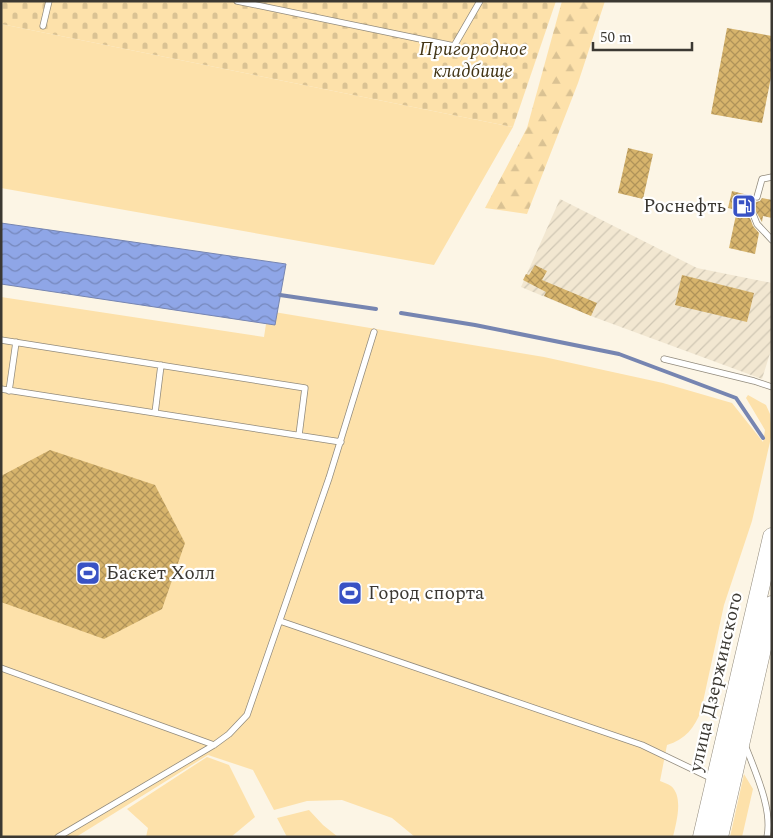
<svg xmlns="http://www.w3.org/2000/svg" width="773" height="838" viewBox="0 0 773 838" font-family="Spectral,serif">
<defs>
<pattern id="industrial-furrows" width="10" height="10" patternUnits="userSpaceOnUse" patternTransform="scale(1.25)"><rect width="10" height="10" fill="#f2e7d1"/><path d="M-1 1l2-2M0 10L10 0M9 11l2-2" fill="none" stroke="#d0c7b4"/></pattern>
<pattern id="forest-firs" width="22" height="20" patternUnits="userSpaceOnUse" patternTransform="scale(1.25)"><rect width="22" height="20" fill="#fde1aa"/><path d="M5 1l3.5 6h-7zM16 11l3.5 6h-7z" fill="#dac293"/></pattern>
<pattern id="cemetery-stones" width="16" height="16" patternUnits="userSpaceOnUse" patternTransform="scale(1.25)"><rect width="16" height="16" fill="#fde1aa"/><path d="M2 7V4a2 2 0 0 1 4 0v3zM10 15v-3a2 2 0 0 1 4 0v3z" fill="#dac293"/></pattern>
<pattern id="water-waves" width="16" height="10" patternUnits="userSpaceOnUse" patternTransform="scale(1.25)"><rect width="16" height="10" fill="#8fa6e7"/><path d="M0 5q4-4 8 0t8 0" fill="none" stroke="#7688bc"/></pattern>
<pattern id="building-cross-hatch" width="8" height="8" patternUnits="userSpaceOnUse" patternTransform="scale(1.25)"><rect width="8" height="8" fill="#d7b46c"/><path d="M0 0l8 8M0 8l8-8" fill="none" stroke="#b09359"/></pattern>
</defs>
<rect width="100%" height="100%" fill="#fcf5e5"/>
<path fill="url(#industrial-furrows)" d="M560 199 697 268 772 283V347L762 379 591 316 521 287Z"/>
<path fill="#fde1aa" d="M1 24 513 127 434 265 1 188Z
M1 297 264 337 268 311 544 357 663 383 732 403 763 442 765 430 746 398 748 395 766 405 770 414 772 433 752 521 724 605 701 711C695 727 685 740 667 745L660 781C663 782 668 784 671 786 684 797 676 823 673 837H415L392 818 342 800 307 801 274 810 253 770 208 755 76 837H1Z
M207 757 229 765 255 817 231 837H146L148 828 127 809Z
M744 774 753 789 742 837H730Z
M309 810 323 825 338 837H287L277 818Z"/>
<path fill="url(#forest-firs)" d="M562 1H605L578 83 527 214 485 208 527 128Z"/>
<path fill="url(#cemetery-stones)" d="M1 1H556L513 127 1 24Z"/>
<path fill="url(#water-waves)" stroke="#7685b1" d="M1 223 286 264 275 325 1 284Z"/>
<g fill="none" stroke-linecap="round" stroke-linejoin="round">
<path stroke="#7685b1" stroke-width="4" d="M280 295 376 309
M401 313 475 325 619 354 736 398 763 438"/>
</g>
<path fill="url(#building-cross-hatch)" d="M727 28 772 36V72L762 123 711 114Z
M628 148 653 154 643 199 618 193Z
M732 191 752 196 753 200 756 202 760 201 762 198 772 200V218L763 216 762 222 755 210H752L748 213 753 226 759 233 755 254 729 248 737 210 728 208Z
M535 265 547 271 542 280 597 303 591 316 544 296 546 292 523 280 526 274 529 275Z
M682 275 754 293 747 322 675 305Z
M50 450 155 485 185 543 162 609 104 639 1 602V476Z"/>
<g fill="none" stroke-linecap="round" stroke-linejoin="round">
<g stroke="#928b7d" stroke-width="7">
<path id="lane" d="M237 1 454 46 480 1
M43 26 49 1
M757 197 762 179 772 177
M753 214 757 224 772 240
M1 340 305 388 299 435
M664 359 754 381 772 387
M1 389 341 442
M9 391 16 342
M155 413 161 365
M280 621 642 745 713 779
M1 668 214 745
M745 745C755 771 773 810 767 837
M58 837 214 745 229 734 247 715 329 478 374 332"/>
</g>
<g stroke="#928b7d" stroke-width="19">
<path id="primary" d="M702 837 772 537
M719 837 772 605"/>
</g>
<use href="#lane" stroke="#fff" stroke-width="5.5"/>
<use href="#primary" stroke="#fff" stroke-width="18"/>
</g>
<defs>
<g id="fuel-square" transform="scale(1.25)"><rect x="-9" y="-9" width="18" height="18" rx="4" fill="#3952c4" stroke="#fff"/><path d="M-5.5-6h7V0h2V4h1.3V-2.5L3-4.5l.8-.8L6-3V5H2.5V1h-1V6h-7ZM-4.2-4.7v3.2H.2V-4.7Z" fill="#fff"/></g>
<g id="stadium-square" transform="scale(1.25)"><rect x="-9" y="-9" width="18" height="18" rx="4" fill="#3952c4" stroke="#fff"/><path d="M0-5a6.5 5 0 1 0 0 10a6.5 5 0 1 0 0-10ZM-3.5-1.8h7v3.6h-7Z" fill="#fff"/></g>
</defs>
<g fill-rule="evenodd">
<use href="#fuel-square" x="744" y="206"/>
<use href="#stadium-square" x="88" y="573"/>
<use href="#stadium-square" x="350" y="593"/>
</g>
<g text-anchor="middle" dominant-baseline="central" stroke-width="4.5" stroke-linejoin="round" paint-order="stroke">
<g font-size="19" font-style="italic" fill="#423414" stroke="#fff">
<text x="473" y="49">Пригородное<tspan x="473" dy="22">кладбище</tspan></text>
</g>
<g font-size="19" fill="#3b3832" stroke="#fff" text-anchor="start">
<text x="726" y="206" text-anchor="end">Роснефть</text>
<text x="106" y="573">Баскет Холл</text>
<text x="368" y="593">Город спорта</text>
</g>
<g font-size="19" fill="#3b3832" stroke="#fff">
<text transform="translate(716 682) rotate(-77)">улица Дзержинского</text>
</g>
</g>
<rect width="773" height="838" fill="none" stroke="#3b3832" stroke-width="5"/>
<path d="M593 42v8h99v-8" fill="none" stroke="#3b3832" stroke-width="2.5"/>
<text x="600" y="42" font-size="15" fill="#3b3832" stroke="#ffffff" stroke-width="4" paint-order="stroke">50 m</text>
</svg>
